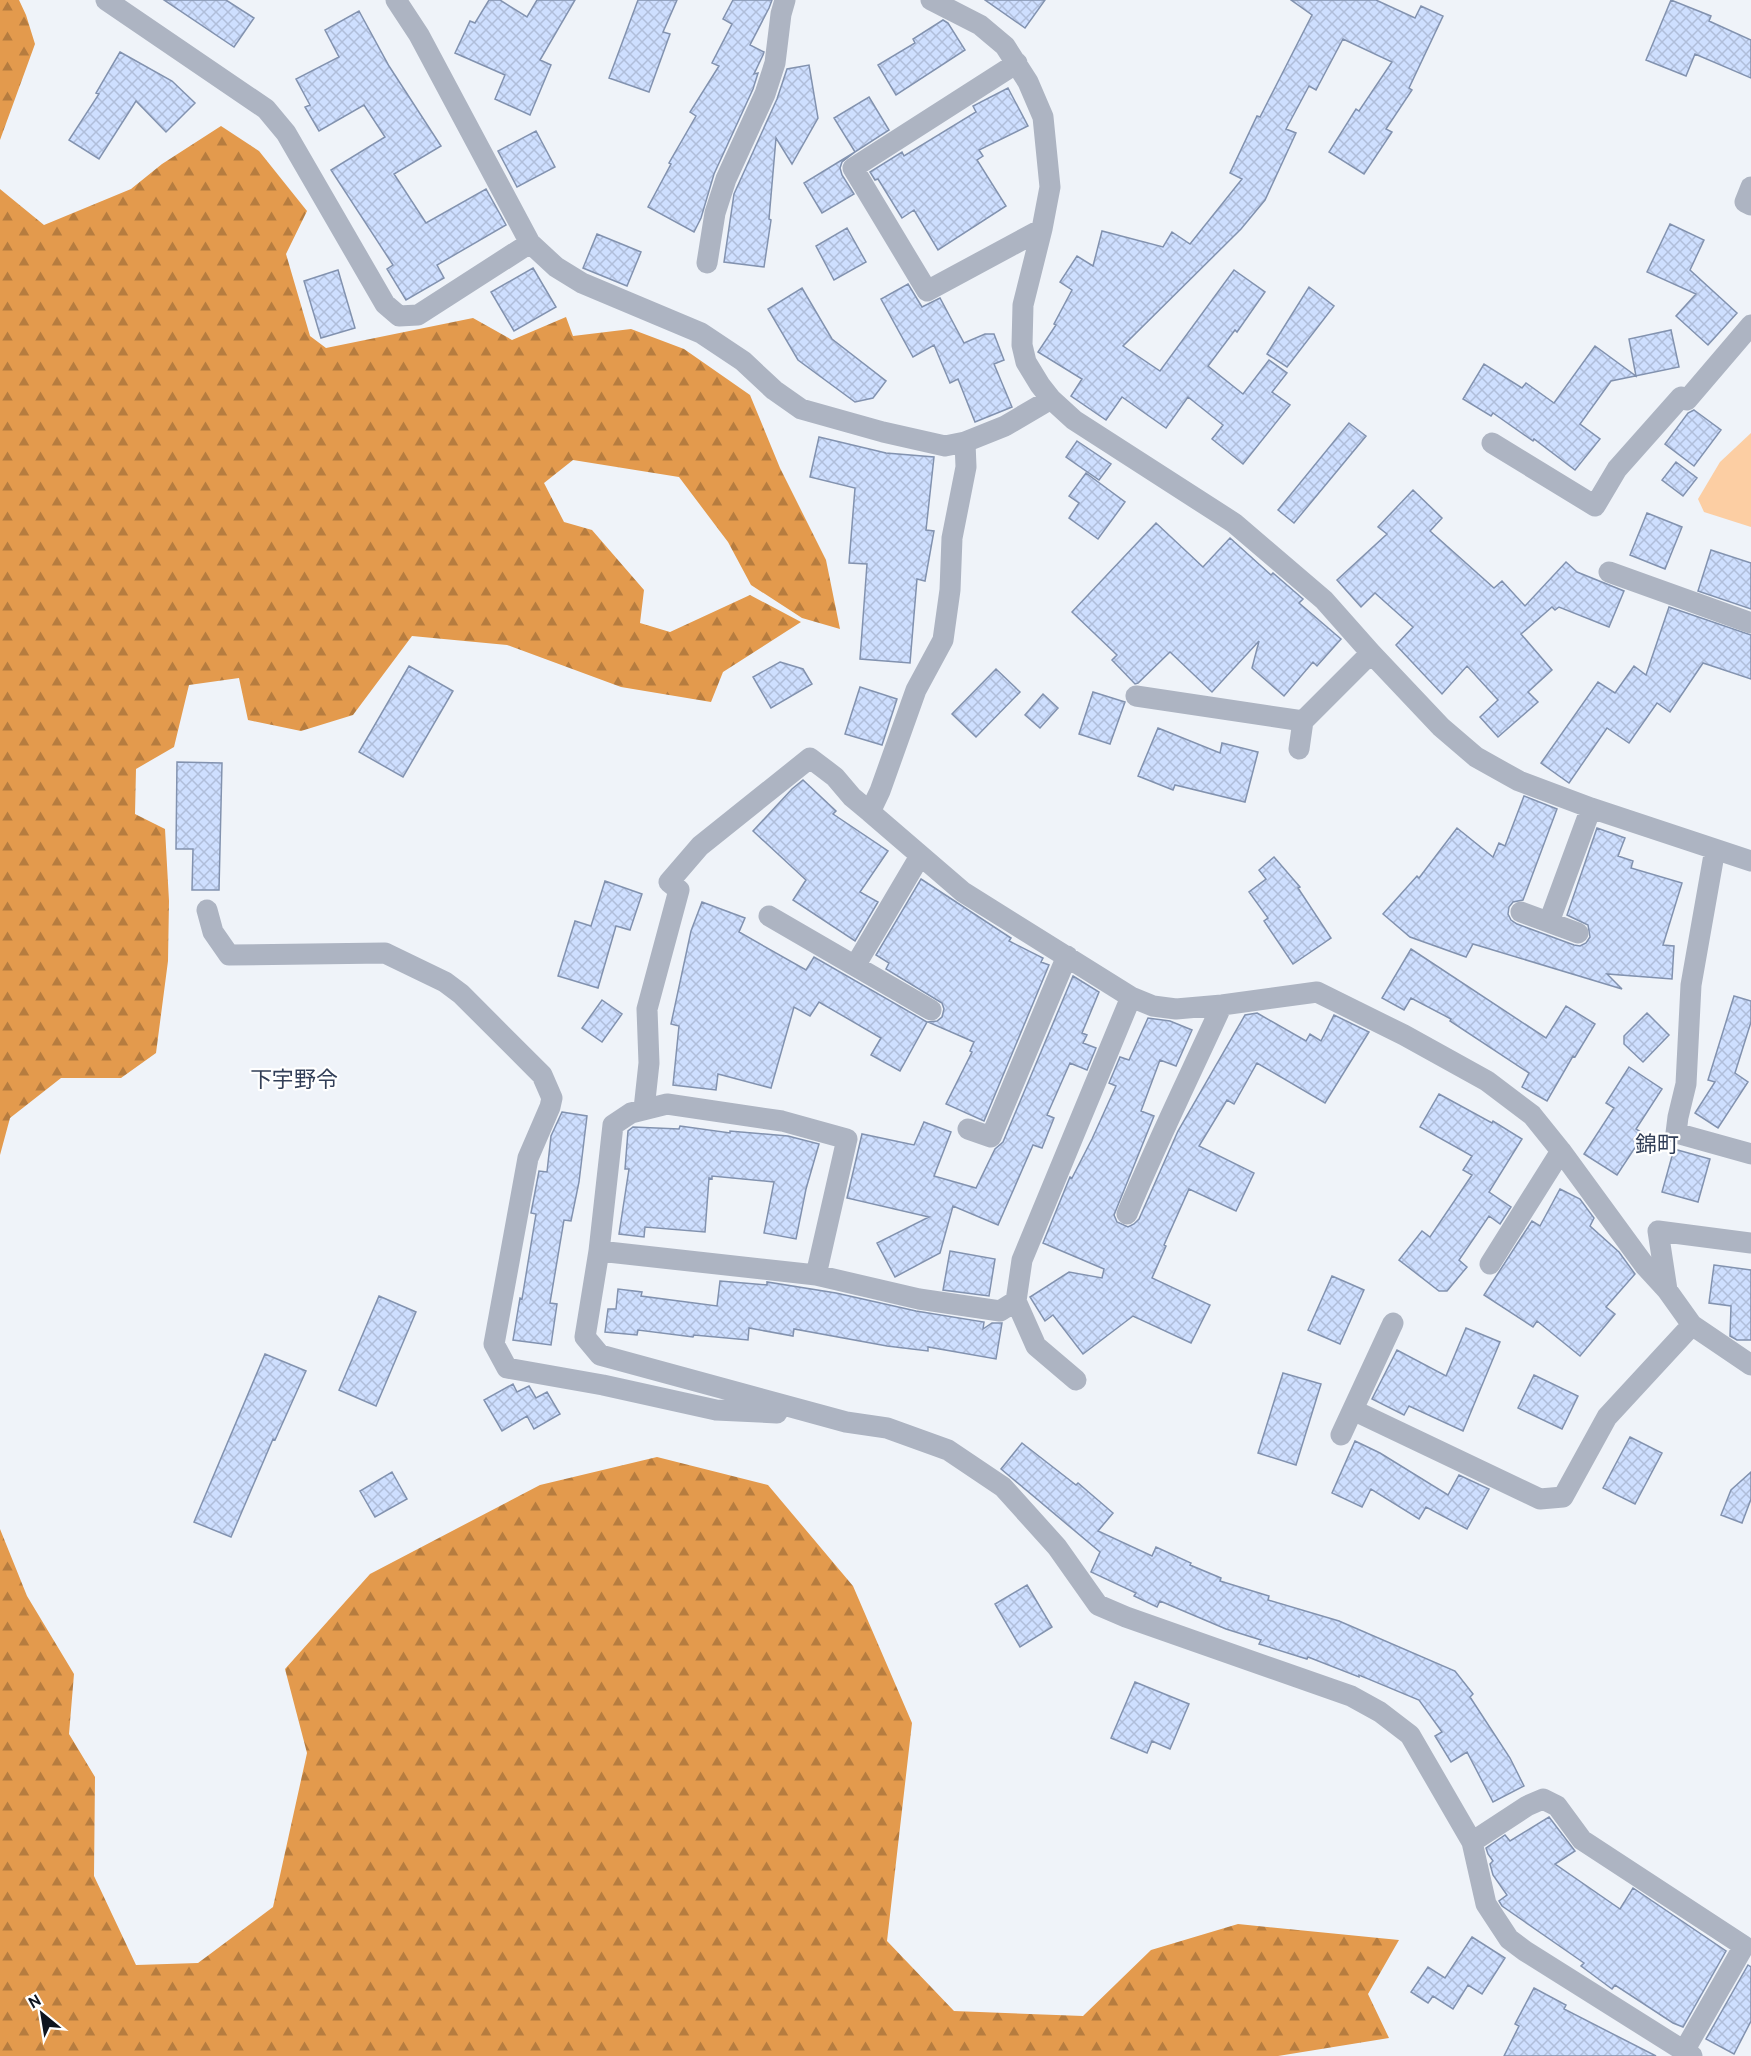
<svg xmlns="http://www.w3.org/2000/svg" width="1751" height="2056" viewBox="0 0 1751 2056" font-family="Cabin,'Noto Sans JP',sans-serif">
<defs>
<pattern id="forest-firs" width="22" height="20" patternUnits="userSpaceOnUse" patternTransform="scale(1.5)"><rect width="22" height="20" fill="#e39a4d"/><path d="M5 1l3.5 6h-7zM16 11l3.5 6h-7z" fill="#b67c3f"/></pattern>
<pattern id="building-cross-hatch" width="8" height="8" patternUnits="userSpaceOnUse" patternTransform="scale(1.5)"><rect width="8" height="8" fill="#cedfff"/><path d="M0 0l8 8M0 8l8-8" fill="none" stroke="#b0beda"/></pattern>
</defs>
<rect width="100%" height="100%" fill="#eff3f9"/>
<path fill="url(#forest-firs)" d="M0 0H19L26 15 35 44 0 140Z
M221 126 259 151 307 211 286 254 310 336 326 348 473 318 512 340 566 317 573 336 631 329 684 349 750 395 780 468 826 560 840 629 802 618 751 585 728 542 679 477 573 460 544 483 564 522 592 530 644 590 640 623 670 632 750 595 801 622 723 672 711 702 621 687 507 645 412 636 353 715 301 731 248 720 239 678 189 685 174 747 136 769 135 814 165 829 169 901 168 961 156 1053 121 1078H61L10 1118 0 1155V189L44 225 131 189 162 164Z
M657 1457 768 1485 853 1586 912 1723 887 1941 954 2011 1083 2016 1151 1950 1238 1924 1399 1940 1368 1994 1389 2038 1278 2056H0V1529L27 1596 74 1674 69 1734 95 1777 94 1876 136 1965 198 1963 273 1907 307 1753 285 1669 370 1574 540 1485Z"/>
<path fill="#fccea3" d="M1751 433V527L1704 512 1698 499 1720 462Z"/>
<path fill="url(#building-cross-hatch)" stroke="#8292af" stroke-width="1.5" d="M164 0H226L254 18 234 47Z
M489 0H500L527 17 537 0H575L540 60 551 65 530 115 495 99 505 75 455 53 470 21 475 23Z
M638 0H677L663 32 670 34 649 92 609 78Z
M733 0H772L769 8 750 45 764 52 763 55 754 74 758 73 753 89 714 174 701 218 694 232 648 207 671 164 669 163 696 116 690 112 719 66 712 63 732 24 723 19Z
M985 0H1045L1025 28Z
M1291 0H1376L1415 18 1421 6 1443 16 1409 88 1412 90 1386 129 1392 132 1364 174 1329 152 1356 109 1359 111 1392 62 1343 39 1316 90 1309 86 1286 129 1296 133 1265 200 1241 229 1123 346 1160 371 1234 270 1265 292 1237 332 1235 330 1208 366 1243 394 1269 360 1287 373 1272 392 1290 405 1243 464 1212 439 1223 425 1188 397 1166 428 1122 397 1106 420 1071 396 1082 379 1038 352 1056 325 1054 324 1072 290 1060 282 1077 256 1093 266 1102 231 1163 247 1172 232 1190 244 1242 179 1230 173 1257 116 1260 117 1312 15Z
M1671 0 1711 16 1709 21 1751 40V78L1695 54 1686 76 1646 60Z
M359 11 389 66 441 146 394 174 426 223 486 189 506 225 437 265 444 278 406 300 387 269 393 265 331 170 385 137 364 105 319 131 305 107 310 105 296 79 339 57 325 30Z
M943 20 948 23 965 50 896 95 878 65 915 43 913 39Z
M120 52 172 81 195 103 166 132 136 101 99 159 69 140 99 94 96 93Z
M809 65 818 118 792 164 776 138 769 219 771 220 764 267 724 262 734 194 777 99 787 69Z
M1008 88 1028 126 979 150 983 156 977 160 1006 206 938 250 914 210 902 218 878 179 875 180 870 172 902 152 904 156 976 112 973 106Z
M869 97 889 130 855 152 834 118Z
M536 131 555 167 517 187 498 151Z
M855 152 842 162 840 168 842 175 854 194 822 213 804 183Z
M1670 224 1704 240 1690 270 1737 313 1708 345 1676 316 1696 294 1647 272Z
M847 228 866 262 834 280 816 246Z
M597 234 641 252 627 286 583 268Z
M533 268 556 307 514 331 491 292Z
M338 270 355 328 321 338 304 281Z
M908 284 922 307 940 298 964 343 985 334H994L1004 360 994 364 1012 407 975 422 958 379 950 383 934 345 913 357 881 299Z
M1309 287 1334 306 1287 367 1267 354Z
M802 288 832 339 886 381 873 398 855 402 798 360 768 309Z
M1671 330 1679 367 1611 381 1580 424 1600 439 1575 470 1534 439 1533 441 1493 413 1491 416 1463 399 1484 364 1522 388 1526 383 1554 403 1595 346 1636 376 1629 339Z
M1694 410 1721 430 1694 466 1665 444 1688 413Z
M1349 423 1366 436 1294 523 1278 510Z
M819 437 886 453 934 457 926 530 934 531 925 581 917 579 910 663 860 659 867 564 849 563 855 488 810 477Z
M1077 441 1111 464 1099 480 1066 457Z
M1676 462 1697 478 1683 496 1662 480Z
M1086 473 1125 502 1098 539 1069 518 1079 503 1069 496Z
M1413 490 1442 518 1430 531 1494 588 1502 581 1525 606 1566 562 1577 572 1624 591 1609 627 1559 607 1555 610 1552 607 1521 634 1552 670 1528 692 1538 702 1498 737 1480 717 1498 700 1467 666 1442 694 1396 645 1413 627 1375 593 1361 607 1337 580 1387 534 1378 527Z
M1647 513 1682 527 1665 569 1630 555Z
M1156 523 1203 567 1230 538 1271 575 1273 573 1303 599 1299 603 1341 639 1317 666 1313 662 1284 696 1252 668 1259 641 1212 692 1170 652 1138 683 1135 684 1112 660 1117 655 1072 612Z
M1711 550 1751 563V609L1698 591Z
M1669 607 1751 635V679L1703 663 1670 712 1657 703 1629 743 1607 728 1569 783 1541 763 1598 682 1615 693 1634 666 1646 675Z
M780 662 803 669 812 684 771 708 753 677Z
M409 666 453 691 403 777 359 752Z
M996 669 1020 692 976 737 952 714Z
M860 687 897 699 882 745 845 734Z
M1093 692 1125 702 1110 744 1079 734Z
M1043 694 1058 708 1040 728 1025 715Z
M1158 728 1220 753 1222 743 1258 752 1245 802 1175 785 1173 790 1138 776Z
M177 762 222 763 219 890H192L193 849H176Z
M803 780 836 811 833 814 888 851 860 892 878 902 855 941 793 900 806 880 753 831 792 789Z
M1524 796 1557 809 1523 900 1513 902 1509 907 1508 914 1511 920 1517 924 1574 945 1580 946 1586 943 1590 937 1588 925 1567 915 1597 828 1625 838 1618 856 1633 861 1631 868 1682 883 1663 945 1674 946 1672 979 1607 974 1622 989 1473 944 1466 957 1410 937 1383 914 1417 876 1419 878 1457 828 1493 857 1499 843 1505 846Z
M1274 857 1300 887 1298 888 1331 938 1293 964 1264 921 1268 918 1249 892 1266 879 1259 870Z
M921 879 1011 938 1009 941 1043 958 1041 962 1049 965 984 1121 946 1104 972 1052 970 1051 974 1042 928 1022 937 1021 942 1017 944 1009 942 1003 886 969 889 963 876 955Z
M605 881 642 894 630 930 616 926 598 988 558 976 575 921 591 926Z
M702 902 745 918 739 932 806 970 814 957 927 1022 900 1071 871 1055 881 1038 819 1002 810 1016 794 1007 771 1088 718 1074 716 1090 673 1085 679 1026 671 1024 691 931Z
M1411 949 1546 1038 1566 1006 1595 1024 1575 1057 1573 1056 1547 1101 1522 1087 1529 1073 1450 1021 1451 1019 1411 998 1404 1010 1382 998Z
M1073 976 1099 992 1082 1033 1087 1035 1083 1043 1096 1048 1087 1070 1070 1063 1047 1115 1054 1118 1042 1148 1033 1145 998 1225 953 1206 940 1253 895 1277 877 1243 929 1217 847 1198 862 1134 914 1145 924 1122 951 1132 934 1176 976 1188 995 1149 1003 1142Z
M1734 996 1751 1001V1022L1735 1073 1748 1082 1718 1128 1695 1113 1715 1082 1708 1080Z
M602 1000 622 1014 602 1042 582 1028Z
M1257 1013 1306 1041 1310 1034 1321 1041 1334 1015 1369 1032 1325 1103 1257 1063 1234 1104 1227 1100 1199 1146 1254 1173 1236 1211 1189 1189 1164 1245 1166 1246 1152 1278 1210 1305 1191 1343 1133 1316 1083 1354 1053 1315 1045 1321 1030 1297 1069 1272 1102 1278 1104 1269 1043 1243 1070 1177 1072 1178 1092 1139 1116 1086 1109 1083 1120 1057 1129 1060 1148 1018 1170 1021 1192 1030 1176 1066 1160 1060 1141 1111 1154 1116 1114 1215 1117 1222 1128 1227 1134 1224 1139 1219 1178 1131 1245 1015Z
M1647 1013 1669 1035 1643 1062 1624 1044V1036Z
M1629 1067 1662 1089 1636 1129 1644 1134 1617 1175 1584 1154 1614 1108 1606 1103Z
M1439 1094 1492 1123 1493 1121 1522 1139 1489 1192 1511 1207 1500 1224 1489 1216 1459 1260 1467 1267 1447 1291H1439L1399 1260 1422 1231 1430 1237 1472 1175 1463 1170 1472 1156 1420 1127Z
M562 1112 587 1116 579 1182 571 1221 564 1220 550 1303 557 1304 551 1345 513 1340 520 1298 522 1299 536 1214 531 1213 539 1171 547 1172 551 1136Z
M680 1126 730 1133V1131L788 1136 819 1144 806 1189 796 1239 764 1233 774 1182 712 1176V1179L709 1178 705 1232 645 1227 644 1237 619 1234 629 1169H625L628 1131 633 1127 679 1129Z
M1674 1149 1710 1159 1698 1202 1662 1192Z
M1560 1189 1580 1199 1594 1218 1590 1226 1619 1252 1635 1274 1606 1307 1615 1314 1580 1356 1537 1321 1533 1327 1484 1295 1532 1221 1540 1226Z
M950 1251 995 1259 989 1296 943 1290Z
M1714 1265 1751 1270V1340H1737L1730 1336 1731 1306 1709 1303Z
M1332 1276 1364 1290 1340 1344 1308 1330Z
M720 1281 767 1285V1282L836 1293 916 1311 984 1322 983 1329 992 1323H1002L996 1359 928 1347V1351L887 1346 794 1329 793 1336 749 1328 748 1340 694 1335 693 1337 638 1330 637 1335 605 1332 608 1309H616L618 1289 642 1292 641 1296 717 1306Z
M379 1296 416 1312 376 1406 339 1390Z
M1466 1328 1500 1342 1463 1431 1409 1406 1404 1415 1372 1399 1397 1350 1446 1376Z
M265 1354 306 1371 275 1440 273 1439 231 1537 194 1522Z
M1283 1373 1321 1384 1296 1465 1258 1453Z
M1534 1375 1578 1396 1562 1429 1518 1408Z
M513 1384 517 1392 529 1386 536 1398 547 1392 560 1414 534 1429 527 1416 502 1431 484 1400Z
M1630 1437 1662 1453 1635 1504 1603 1488Z
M1355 1441 1380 1453 1448 1495 1459 1475 1489 1489 1467 1529 1426 1507 1419 1519 1371 1489 1362 1507 1332 1493Z
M1022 1443 1076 1485 1078 1483 1113 1513 1098 1531 1152 1556 1156 1547 1191 1563 1190 1565 1221 1578 1220 1581 1269 1596 1268 1600 1339 1621 1455 1671 1473 1694 1470 1697 1510 1758 1524 1786 1493 1802 1467 1752 1451 1762 1435 1736 1442 1732 1419 1700 1359 1675V1677L1308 1657 1307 1659 1259 1644 1261 1640 1226 1629 1160 1601 1157 1607 1134 1596 1136 1593 1091 1572 1100 1552 1001 1469Z
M392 1472 407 1499 375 1517 360 1491Z
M1751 1472V1499L1742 1523 1721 1515 1731 1490Z
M1027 1585 1052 1627 1020 1647 995 1604Z
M1135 1682 1189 1704 1170 1749 1152 1741 1147 1753 1111 1738Z
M1549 1817 1575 1851 1555 1864 1620 1909 1633 1888 1726 1951 1683 2027 1673 2023 1615 1985 1612 1989 1581 1966 1584 1963 1502 1906 1499 1901 1507 1895 1493 1875 1490 1864 1493 1861 1488 1854 1486 1848 1505 1835 1510 1841Z
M1472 1937 1505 1958 1482 1994 1468 1985 1453 2009 1433 1996 1428 2003 1411 1992 1428 1967 1445 1978Z
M1748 1965 1751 1967V2021L1734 2054 1706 2039Z
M1534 1988 1566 2005 1564 2009 1656 2056H1504L1519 2026 1515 2024Z"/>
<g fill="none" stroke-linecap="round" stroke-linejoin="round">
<path stroke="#adb4c2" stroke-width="21" d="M106 0 266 109 286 133 385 304 399 316 418 315 530 243 556 267 582 283 701 333 743 361 774 390 801 409 883 432 945 446 965 442 1005 426 1051 399
M396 0 419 35 530 243
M931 0 980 25 1005 46 1028 82 1043 117 1050 187 1042 229 1023 305 1022 345 1026 362 1040 385 1051 399 1074 420 1234 523 1324 600 1371 653 1441 727 1476 757 1519 781 1591 808 1751 861
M1017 63 853 168 927 291 1042 229
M1751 187 1745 202 1751 205
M707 263 715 213 726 179 765 94 775 63 781 14 785 0
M965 442 966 467 952 538 950 590 943 640 916 690 880 791 870 812 963 892 1131 997 1153 1006 1176 1009 1222 1005 1317 992 1404 1035 1487 1081 1532 1115 1561 1151 1645 1266 1667 1290 1692 1325 1751 1365
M1492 443 1595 506 1617 469 1681 397 1687 400 1751 325
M1609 572 1751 623
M1136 696 1303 721
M1299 749 1303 721 1371 653
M1715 849 1691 985 1686 1084 1678 1117 1676 1133 1751 1154
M207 910 213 932 229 955 385 953 445 982 461 994 542 1075 552 1098 550 1107 528 1158 494 1344 507 1368 603 1385 716 1410 777 1413
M1521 912 1578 933
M769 916 931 1010
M1549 922 1591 808
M855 966 920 856
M644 1109 649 1063 647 1009 679 890 669 882 700 846 810 758 835 777 852 797 870 812
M968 1129 991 1137 1067 956
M1127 1214C1156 1144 1190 1075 1222 1005
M599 1251 816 1275 919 1299 1000 1311 1016 1301
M1490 1264 1561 1151
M816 1275 847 1139 782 1121 667 1104 631 1113 613 1125 599 1251 585 1337 600 1355 846 1422 887 1428 948 1450 1003 1487 1057 1547 1098 1605 1126 1617 1351 1696 1380 1712 1410 1735 1472 1842 1486 1904 1509 1939 1525 1951 1692 2056
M1667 1290 1658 1231 1751 1243
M1076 1380 1036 1346 1016 1301 1022 1260 1131 997
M1353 1410 1540 1499 1563 1497 1607 1417 1692 1325
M1341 1435 1393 1323
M1472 1842 1527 1806 1543 1799 1557 1806 1582 1840 1744 1946 1684 2051"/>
</g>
<g text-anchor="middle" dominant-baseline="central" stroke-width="4.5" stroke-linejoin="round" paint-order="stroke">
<g font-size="22" fill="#313e57" stroke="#fff">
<text x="294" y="1079">下宇野令</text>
<text x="1657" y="1144">錦町</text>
</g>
</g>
<g transform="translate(42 2014) rotate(330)" stroke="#ffffff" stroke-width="4.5" paint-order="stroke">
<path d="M0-4.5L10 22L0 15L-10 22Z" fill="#0e141f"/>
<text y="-9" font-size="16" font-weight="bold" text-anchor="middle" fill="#0e141f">N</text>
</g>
</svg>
